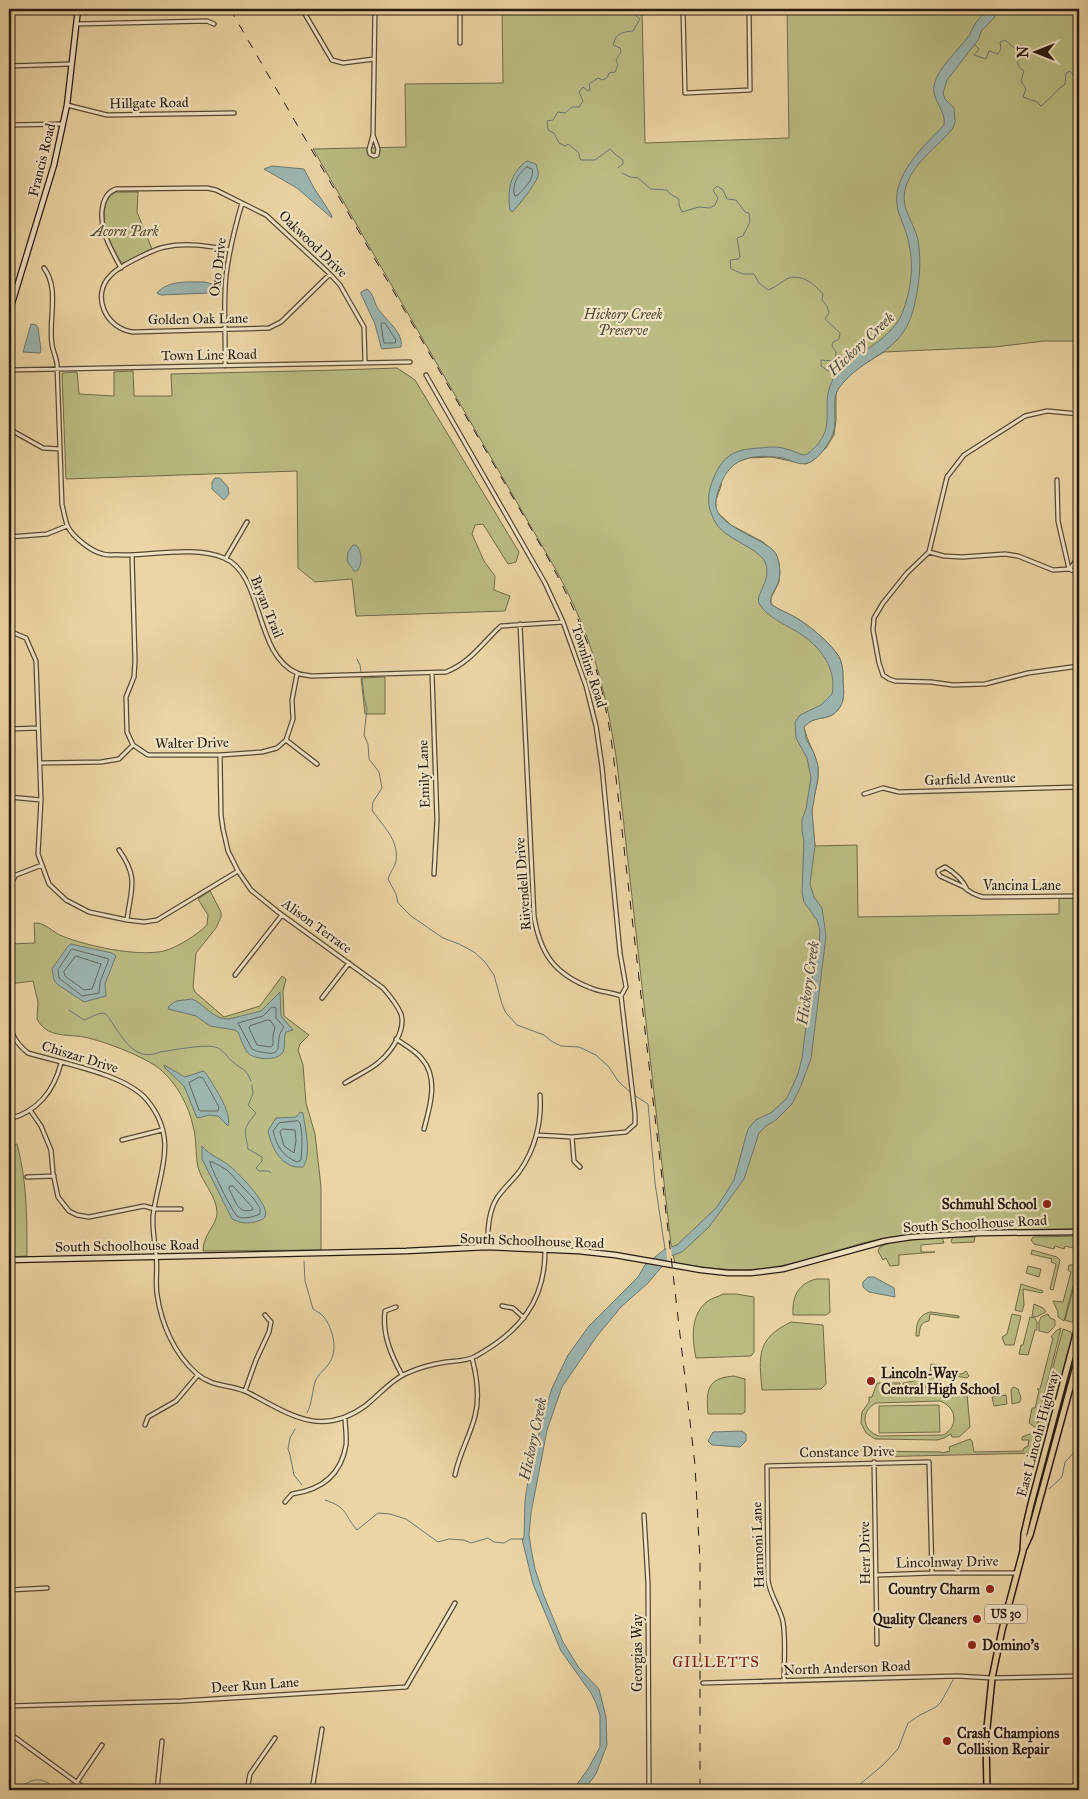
<svg xmlns="http://www.w3.org/2000/svg" width="1088" height="1799" viewBox="0 0 1088 1799" font-family="'IM FELL Great Primer',serif">
<rect width="100%" height="100%" fill="#ebd5a4"/>
<filter id="stains"><feTurbulence type="fractalNoise" baseFrequency=".004" numOctaves="4"/><feColorMatrix values="0 0 0 0 .2 0 0 0 0 .09 0 0 0 0 .02 0 0 0 .5 -.17"/></filter>
<radialGradient id="worn" r=".72"><stop offset=".6" stop-color="#630" stop-opacity="0"/><stop offset="1" stop-color="#630" stop-opacity=".3"/></radialGradient>
<path fill="#bbbc83" stroke="#706b49" fill-rule="evenodd" d="M502 9H642L645 143 789 138 787 9H1079V341H1044L995 347 884 352 855 370 839 387 836 393V420L834 435 826 448 813 460 806 464 771 457 749 458 737 462 729 468 722 478 721 486 716 500V511L731 525 763 542 776 554 779 563 780 573 779 582 771 598V604C780 611 789 613 798 619 810 626 835 647 840 659 843 666 843 674 843 682 844 693 845 702 837 711 827 722 815 714 804 727 807 742 816 753 818 768 820 783 812 796 812 810 812 822 814 834 815 846L857 845 858 917 1059 914V898H1079V1229C1019 1230 957 1229 898 1236 857 1241 820 1259 780 1266 744 1273 711 1269 675 1263L671 1245 617 763C606 690 592 636 556 570L313 149 406 147 405 84 503 83Z
M117 192H138L137 212 152 249 124 263 120 261C116 253 110 244 107 235 103 222 101 197 117 192Z
M397 368 415 380 519 552 516 562 508 564 483 524 475 525 472 534 484 561 495 576 494 590 510 596 505 611 356 616 352 579 315 582 298 568 297 471 66 479 62 373 77 372 79 394 114 396V372L133 371 134 396H172L171 374C247 372 322 371 397 368Z
M385 677V714H365L361 678Z
M210 891 221 912V917L216 928 196 953 193 987 195 992 224 1017 260 1006 282 976 286 979 283 991 284 1016 309 1035 300 1044 298 1050 303 1065 306 1103 315 1134 321 1187V1250L203 1251C203 1234 217 1225 217 1213 217 1196 202 1183 198 1167 195 1154 197 1139 193 1126 189 1106 177 1084 161 1070 146 1057 104 1041 84 1037 66 1034 47 1038 37 1019L38 1002 33 981 9 984V944L35 943 34 923C45 922 52 932 62 936 87 946 137 957 164 951 178 947 197 935 207 925L208 915 198 899Z
M17 1144C27 1181 27 1218 27 1256L9 1257V1146Z
M1079 1236V1246L1073 1248 1065 1246 1064 1249 1055 1246 1054 1249 1034 1244 1031 1240 1033 1237Z
M942 1237 944 1243 921 1245V1252H935L899 1255V1265L890 1266 886 1258 883 1260 878 1251 880 1247 891 1242Z
M954 1237H975L974 1242 952 1243 951 1240Z
M1079 1247V1263L1064 1321 1058 1317V1312L1053 1301 1063 1302 1071 1272 1068 1270 1069 1265H1073L1076 1253 1073 1252 1074 1249Z
M1032 1250 1057 1257 1060 1260 1053 1290 1050 1289 1056 1264 1051 1262 1052 1259 1031 1254Z
M1028 1266 1041 1269 1039 1277 1026 1273Z
M1079 1267V1315L1076 1321 1071 1322 1065 1320Z
M816 1279H829L830 1312 826 1315H793C792 1296 798 1284 816 1279Z
M1021 1284 1043 1291 1042 1293 1023 1289 1024 1305 1022 1312 1015 1310Z
M723 1294H736L754 1297V1352L751 1356 696 1358C692 1339 690 1314 708 1301 712 1298 718 1297 723 1294Z
M1034 1304 1043 1308 1046 1312 1036 1317 1032 1316Z
M931 1312 959 1316V1318L930 1314 929 1321C920 1322 920 1328 919 1336H916C916 1325 918 1314 931 1312Z
M1012 1314 1021 1316 1014 1345H1005L1002 1337 1007 1334Z
M1048 1314 1050 1318 1055 1320V1326L1048 1333 1039 1331V1322L1041 1317Z
M1030 1317 1035 1318 1037 1322V1330H1035L1028 1355 1019 1354 1021 1345H1023Z
M791 1322 823 1325 826 1384 821 1389 762 1390C759 1356 756 1339 791 1322Z
M1061 1328 1036 1428 1029 1423 1032 1408H1035L1039 1391 1037 1389H1040L1053 1338 1051 1337 1056 1331Z
M1063 1329 1071 1332 1073 1339 1050 1425 1046 1428 1037 1427Z
M931 1364 945 1366 944 1372 962 1374 966 1371 969 1376 967 1378 930 1372Z
M734 1376 745 1379V1412L742 1414H708C706 1390 707 1378 734 1376Z
M924 1376 939 1378V1385H903V1383L914 1381Z
M877 1383H900V1385H893V1392H924L925 1387 940 1386V1397L943 1396 942 1386 947 1390 965 1397 967 1394 970 1427 959 1437H952L951 1434 944 1438 937 1440 875 1439 866 1433 861 1423 862 1412 869 1402V1397H872ZM940 1401C957 1407 959 1427 943 1435L879 1436C862 1431 860 1411 876 1403Z
M1013 1387 1018 1389 1021 1398 1020 1402 1012 1404 1011 1390Z
M1006 1395 1007 1404 994 1406 992 1397Z
M939 1405 940 1432 879 1433V1406Z
M1030 1434 1037 1435 1040 1437 1041 1453 869 1457V1451L941 1452 942 1453 950 1451 949 1447 970 1439 972 1441 974 1452 1023 1451 1024 1448 1028 1446 1029 1440H1022V1437Z"/>
<path fill="#9cb6b1" stroke="#6d7870" d="M988 9H998L994 18 982 30 978 40 947 80 943 93 945 99 954 108 955 122 953 128C939 146 915 161 907 183 898 207 913 219 918 240 922 264 919 288 913 311 900 356 863 355 839 388 829 401 841 424 829 442 825 449 816 461 808 463 800 466 790 460 783 458 744 452 725 461 716 499 710 525 760 536 774 551 780 558 781 574 778 583 775 591 769 596 771 604 780 611 789 613 798 619 810 626 835 647 840 659 843 666 843 674 843 682 844 693 845 702 837 711 827 722 815 714 804 727L806 739 814 753 818 766V777L812 811 815 846 810 884 814 897 822 908 826 936 811 1059 800 1088 792 1104 776 1120 766 1126 759 1133 744 1179 709 1227 682 1252 671 1256 648 1283 621 1307 597 1336 562 1387 547 1430 531 1513 529 1535 531 1548 535 1569 544 1596 563 1642 579 1668 599 1689 606 1717 607 1745 596 1774 584 1790H573L588 1769 600 1747V1715L596 1703 591 1693 561 1651 533 1584 522 1539 524 1537 525 1501 528 1480 540 1429 552 1388 568 1355 589 1326 638 1277 645 1265 665 1249 677 1245 717 1207 734 1180 748 1129 756 1120 772 1112 787 1098 798 1074 802 1058 815 956 819 944 820 930 817 920 804 902 802 892 804 841 802 831V819L806 809 811 778 807 758 796 738 795 722 800 715 821 705 832 694C838 666 816 642 794 630 782 623 768 617 760 605 753 595 773 581 765 562 758 548 728 540 717 525 708 511 706 498 712 482 722 456 733 449 760 448 769 447 778 446 786 449 793 450 798 454 804 455 809 454 812 450 816 446 835 426 822 408 830 386 832 382 834 375 837 372 840 366 849 362 854 358 872 346 896 332 903 311 911 290 914 266 909 244 905 221 890 208 900 182 908 160 928 142 944 125 946 112 936 105 934 92 931 74 958 51 968 37 971 33 972 28 975 24 979 18 984 14 988 9Z
M527 161 536 164C537 168 539 171 538 176 537 182 517 208 512 212L510 210C507 190 510 173 527 161Z
M272 166 304 169 314 188 331 214 332 218 297 188 264 169Z
M205 282 212 284V289L209 293 161 295 157 293C167 280 190 282 205 282Z
M367 289C374 294 374 304 379 310 386 320 404 333 401 347L382 349 381 347 375 324 361 294V292Z
M31 324 36 325 38 328 41 350 40 353 23 352Z
M215 478H220L228 487 229 494 224 500 212 489V482Z
M353 545H356C362 551 363 564 357 571H354L347 561 348 552Z
M71 944 112 953 116 956 105 984 106 996 84 1002 57 984 54 980 52 969 68 946Z
M280 992 281 1016 293 1030 286 1032C283 1039 286 1045 283 1052 278 1061 257 1060 249 1054 244 1049 241 1039 238 1032L235 1030 210 1026 196 1016 168 1009 169 1006 176 1001 192 999C205 1004 213 1020 229 1019L261 1011Z
M164 1065 185 1077 203 1071 205 1072C212 1083 233 1113 228 1126L218 1116 210 1115 197 1118 184 1086 165 1068Z
M300 1112 303 1113C305 1128 312 1154 303 1167 282 1169 272 1149 268 1131L276 1118 296 1117Z
M202 1146C210 1156 222 1159 231 1167 239 1174 271 1206 265 1217 263 1220 258 1221 255 1222 246 1224 240 1223 232 1219L202 1159Z
M868 1277H874L894 1288 895 1297 869 1292 863 1287V1282Z
M742 1431 746 1434V1441L740 1447 712 1445 708 1441 713 1432Z"/>
<path fill="#ebd5a4" d="M671 1245 672 1258 664 1267 643 1263 649 1259 667 1261 666 1246Z"/>
<g fill="none" stroke-linecap="round" stroke-linejoin="round">
<path stroke="#616860" stroke-width="1" d="M527 167 532 169C535 179 524 188 518 195L515 196C511 186 518 173 527 167Z
M382 323H385L396 340 395 343H384L381 325Z
M72 949 109 959 100 982 99 993 82 996 59 978 58 970Z
M76 956 101 964 92 989 84 990 65 976 64 972Z
M272 1007 276 1008V1018L284 1027C282 1030 279 1034 279 1038 278 1047 280 1055 267 1053 262 1052 257 1052 252 1049L238 1023 263 1016Z
M268 1020 271 1021 275 1028 273 1035V1045L271 1047 257 1045 249 1028 250 1026Z
M200 1077 203 1078 219 1107 218 1111H201L199 1110 189 1083Z
M298 1121 300 1123C303 1135 302 1147 301 1160L297 1162C282 1156 277 1146 273 1131L279 1123Z
M283 1129 295 1130 296 1141 294 1153 284 1146 280 1132Z
M210 1162H213L227 1170 254 1199 260 1208V1214C253 1217 243 1220 237 1216 233 1213 210 1167 210 1162Z
M230 1186H233L253 1208 252 1210C237 1214 236 1201 229 1189Z"/>
<path stroke="#6d7870" stroke-width="1" d="M974 44 979 49 974 55 986 59 989 51 998 54 1001 49 1000 42 1005 40 1020 53C1017 62 1016 66 1024 71L1021 81 1026 89 1023 97 1037 102 1041 106C1050 99 1056 90 1065 84L1066 73 1070 71 1079 84
M618 168 623 164V160L615 154 610 149 595 160H581L579 156V153L568 144 565 146 559 143 554 133 548 130 547 121 553 120 558 112 565 113 572 107H579L583 101 579 92 583 87 588 91 590 90 589 84 598 78 602 80 607 78 609 73 615 72 618 65 616 60 621 52 620 48 613 45C616 33 622 32 633 31L640 19 631 12 630 9
M622 173 630 177 638 178 651 189 667 190 670 194 679 199V205L682 212 699 207 710 208 715 205 718 198 713 190 717 186 723 190 727 199 736 200 745 212 749 213 750 222 743 236 737 238 740 257 738 259 730 260 731 269 743 274H754L759 283 768 290C777 287 783 280 789 278 803 274 815 285 823 294L822 300 827 306 829 313 825 319 840 333 839 339 833 342 832 346 836 352V356L831 361 821 360V366L828 371 832 369 837 373
M357 659 360 665 361 672
M362 678 364 697 367 709 364 735 368 744 369 759 379 772 382 788 373 802 372 810C383 827 399 839 396 861 395 867 390 872 388 879L396 894 398 903 411 916 443 938 459 944 474 952 485 962 494 975 502 1004 506 1013 517 1025 544 1035 551 1041 561 1046 579 1047 596 1055 609 1067 618 1081 630 1092
M69 1010 84 1020C91 1018 99 1011 106 1014 120 1032 132 1064 160 1052 174 1050 204 1044 215 1047 224 1049 227 1058 233 1062 242 1070 246 1068 251 1081
M252 1085 253 1094 248 1105 256 1113C242 1130 245 1129 248 1149L262 1157V1161L256 1168 259 1171H269L271 1173
M634 1095 648 1104 655 1183 665 1249
M304 1261 305 1281 313 1309C316 1311 320 1313 322 1315 332 1325 338 1348 331 1360 327 1369 318 1373 315 1382 312 1393 312 1403 307 1413
M295 1429 290 1438 288 1449 290 1455 294 1475 302 1485
M1049 1489 1062 1477 1065 1462 1079 1447
M325 1500C349 1508 343 1514 357 1530L378 1513 390 1514 406 1519 438 1542 449 1539 464 1540 471 1543 488 1538 494 1542 504 1543 511 1539H524
M16 1790C33 1778 41 1775 57 1790
M853 1790 883 1765 898 1749 908 1723 920 1715 936 1707 941 1702 953 1680"/>
<g stroke="#574934" stroke-width="5.5">
<path id="street" d="M302 9 332 60 343 63 374 59
M460 9V43
M683 9 685 93 750 90 749 9
M76 24 207 21 214 24
M9 66 72 64
M67 105 107 115 234 113
M9 125 63 124
M373 135 378 149 377 155 374 156 370 154 369 150 373 135 375 9
M230 250C209 246 186 242 165 247 154 249 119 266 111 275 90 295 106 329 133 332L269 328 281 322 330 274
M44 268C60 289 48 320 52 345 53 351 56 357 57 364L62 505C64 511 65 521 68 527 73 537 92 552 103 554 109 556 116 554 122 555 154 555 195 546 224 558 264 574 254 655 297 673 301 675 307 675 312 676L446 672C470 663 483 642 501 626L563 622
M121 268C115 257 109 246 105 235 100 220 99 195 116 189L207 188 216 190 266 215 330 274 340 285 364 327 365 362
M225 366C226 336 223 306 226 276 229 251 235 227 242 203
M9 370 410 362
M426 375 545 583 563 622 586 686 596 726 602 767 620 953 626 987 621 996
M1079 414 1047 411 1025 416 964 455 947 477 929 552 907 573 883 603 874 618 873 630 879 663 883 675 889 679 895 681 931 682 953 685 985 684 1028 673 1079 666
M9 429 43 448 60 449
M1057 480 1058 521 1069 569
M9 537 47 534 67 526
M929 552 944 556 962 557 1005 554 1018 556 1053 570 1069 569 1079 573
M132 555 135 661 134 677 126 697 127 732 133 745 148 755H220L262 752 277 748 286 740 293 719 292 700 297 674
M226 558 247 522
M1070 569 1079 556
M520 624 534 916C540 953 554 974 591 988 600 992 611 992 621 996L635 1114V1124L626 1132 572 1137 537 1135
M9 631 26 638 36 661 41 800 38 854 49 884 66 900 89 912 127 920 144 922 157 920 238 871
M432 673 437 820 434 874
M9 729 38 728
M286 740 317 764
M220 755 221 815 223 829 228 851 238 871 251 890 278 912 383 988C390 996 397 1004 401 1014 406 1031 391 1052 379 1062 370 1070 356 1076 345 1083
M40 763 101 762 119 759 133 745
M864 794 883 788 899 792 1079 787
M9 797 41 800
M119 850C139 878 131 888 127 920
M9 886 16 875 42 865
M967 890C964 881 954 872 945 867L938 871V873L940 876 964 887C970 893 975 895 983 897L1079 896
M235 975 282 915
M322 998 349 963
M9 1021C11 1035 17 1044 28 1053 61 1063 126 1074 147 1100 180 1140 158 1174 153 1216 152 1229 155 1242 156 1255 158 1268 155 1281 157 1294 161 1323 174 1354 197 1374 213 1388 233 1384 249 1393 289 1414 321 1438 365 1406 378 1396 390 1381 405 1374 418 1368 432 1364 446 1362 456 1361 468 1361 476 1356 519 1332 545 1302 545 1251
M396 1039C405 1045 416 1051 422 1059 439 1078 430 1107 424 1129
M30 1110 41 1126 51 1150 53 1173 58 1197 69 1211 77 1215 89 1217 144 1206 155 1209H181
M9 1119C37 1112 54 1091 61 1063
M572 1137 574 1161 580 1167
M122 1140 162 1130
M27 1177 54 1176
M487 1247C488 1231 488 1212 497 1198 503 1189 512 1181 519 1172 535 1150 542 1122 540 1095
M502 1306 513 1308 524 1318
M396 1307 385 1311C382 1334 391 1355 402 1375
M245 1391 256 1360 269 1332 271 1322 265 1315
M145 1425 148 1417 176 1401 198 1375
M874 1462 877 1644
M455 1475C459 1454 470 1436 475 1416 480 1397 477 1377 472 1358
M285 1502 292 1494C321 1490 341 1475 346 1445 347 1436 345 1426 345 1417
M644 1515 648 1583 649 1790
M877 1575 932 1573H1017
M9 1590 47 1588
M784 1681C784 1662 786 1640 783 1622 780 1607 770 1596 768 1580L767 1466 929 1462 932 1573
M703 1683 957 1676 992 1678 1079 1676
M9 1706 182 1701 406 1687 455 1603
M9 1733 87 1790
M77 1782 102 1745
M157 1790 162 1741
M247 1790 250 1774 275 1738
M312 1790 322 1729"/>
</g>
<g stroke="#261a0f" stroke-width="7">
<path id="secondary" d="M9 313 54 165 67 105 78 9
M9 1260 406 1251 487 1247 578 1251 615 1255 701 1270 728 1273H751L783 1269 885 1241 911 1237 980 1233 1079 1232"/>
</g>
<g stroke="#261a0f" stroke-width="8">
<path id="primary" d="M1024 1548 1030 1535 1079 1355
M987 1790 986 1738 992 1678 1002 1630 1023 1551 1024 1534 1031 1504 1079 1323"/>
</g>
<use href="#street" stroke="#f2e4c4" stroke-width="3"/>
<use href="#secondary" stroke="#f2e4c4" stroke-width="4.5"/>
<use href="#primary" stroke="#ebd5a4" stroke-width="5"/>
<path stroke="#261a0f" stroke-width="1" stroke-dasharray="9 9" stroke-linecap="butt" d="M230 9 548 558C573 604 594 651 604 701 610 727 613 752 616 778L695 1465 700 1561V1790"/>
</g>
<g fill="#8f2418" stroke="#f2e4c4" stroke-width="2">
<circle cx="1047" cy="1204" r="5"/>
<circle cx="871" cy="1381" r="5"/>
<circle cx="990" cy="1589" r="5"/>
<circle cx="977" cy="1619" r="5"/>
<circle cx="972" cy="1645" r="5"/>
<circle cx="947" cy="1741" r="5"/>
</g>
<g text-anchor="middle" dominant-baseline="central" stroke-width="4.5" stroke-linejoin="round" paint-order="stroke">
<rect fill="#f2e4c4" stroke="#635745" stroke-width="1" x="985" y="1604.5" width="42" height="19" rx="4"/>
<g font-size="12" font-weight="bold" fill="#261a0f">
<text x="1006" y="1614">US 30</text>
</g>
<g font-size="14" fill="#261a0f" stroke="#f2e4c4">
<text transform="translate(149 103) rotate(-1)">Hillgate Road</text>
<text transform="translate(42 160) rotate(-76)">Francis Road</text>
<text transform="translate(313 244) rotate(44)">Oakwood Drive</text>
<text transform="translate(218 267) rotate(-83)">Oxo Drive</text>
<text transform="translate(198 319) rotate(-1)">Golden Oak Lane</text>
<text transform="translate(209 355) rotate(-1)">Town Line Road</text>
<text transform="translate(267 607) rotate(68)">Bryan Trail</text>
<text transform="translate(589 666) rotate(72)">Townline Road</text>
<text transform="translate(192 743) rotate(-1)">Walter Drive</text>
<text transform="translate(424 774) rotate(-92)">Emily Lane</text>
<text transform="translate(970 779) rotate(-2)">Garfield Avenue</text>
<text transform="translate(523 884) rotate(-94)">Riivendell Drive</text>
<text x="1022" y="885">Vancina Lane</text>
<text transform="translate(317 926) rotate(36)">Alison Terrace</text>
<text transform="translate(80 1057) rotate(17)">Chiszar Drive</text>
<text transform="translate(975 1224) rotate(-3)">South Schoolhouse Road</text>
<text transform="translate(532 1241) rotate(2)">South Schoolhouse Road</text>
<text transform="translate(127 1246) rotate(-1)">South Schoolhouse Road</text>
<text transform="translate(1038 1434) rotate(-75)">East Lincoln Highway</text>
<text transform="translate(847 1452) rotate(-1)">Constance Drive</text>
<text transform="translate(758 1545) rotate(-92)">Harmoni Lane</text>
<text transform="translate(865 1553) rotate(-91)">Herr Drive</text>
<text transform="translate(947 1562) rotate(-1)">Lincolnway Drive</text>
<text transform="translate(637 1653) rotate(-90)">Georgias Way</text>
<text transform="translate(847 1668) rotate(-2)">North Anderson Road</text>
<text transform="translate(255 1685) rotate(-4)">Deer Run Lane</text>
</g>
<g font-size="14" font-style="italic" fill="#534b32" stroke="#f2e4c4">
<text x="125" y="231">Acorn Park</text>
<text x="623" y="314">Hickory Creek<tspan x="623" dy="16">Preserve</tspan></text>
</g>
<g font-size="14" font-weight="bold" fill="#261a0f" stroke="#f2e4c4" text-anchor="end">
<text x="1037" y="1204">Schmuhl School</text>
<text x="881" y="1373" text-anchor="start">Lincoln-Way<tspan x="881" dy="16">Central High School</tspan></text>
<text x="980" y="1589">Country Charm</text>
<text x="967" y="1619">Quality Cleaners</text>
<text x="982" y="1645" text-anchor="start">Domino's</text>
<text x="957" y="1733" text-anchor="start">Crash Champions<tspan x="957" dy="16">Collision Repair</tspan></text>
</g>
<g font-size="15" font-style="italic" fill="#494940" stroke="#f2e4c4">
<text transform="translate(861 344) rotate(-43)">Hickory Creek</text>
<text transform="translate(808 983) rotate(-82)">Hickory Creek</text>
<text transform="translate(533 1439) rotate(-78)">Hickory Creek</text>
</g>
<g font-size="15" letter-spacing="1" fill="#7a1f14" stroke="#f2e4c4">
<text x="716" y="1662">GILLETTS</text>
</g>
</g>
<rect width="1088" height="1799" fill="none" stroke="#ebd5a4" stroke-width="30"/>
<rect x="10" y="10" width="1068" height="1779" fill="none" stroke="#261a0f" stroke-width="2.5"/>
<rect x="15" y="15" width="1058" height="1769" fill="none" stroke="#261a0f"/>
<g transform="translate(1036 52) rotate(270)" stroke="#f2e4c4" stroke-width="4" paint-order="stroke">
<path d="M0-4L9 19L0 12L-9 19Z" fill="#261a0f"/>
<text y="-8" font-size="14" font-weight="bold" text-anchor="middle" fill="#261a0f">N</text>
</g>
<rect width="100%" height="100%" filter="url(#stains)"/>
<rect width="100%" height="100%" fill="url(#worn)"/>
</svg>
